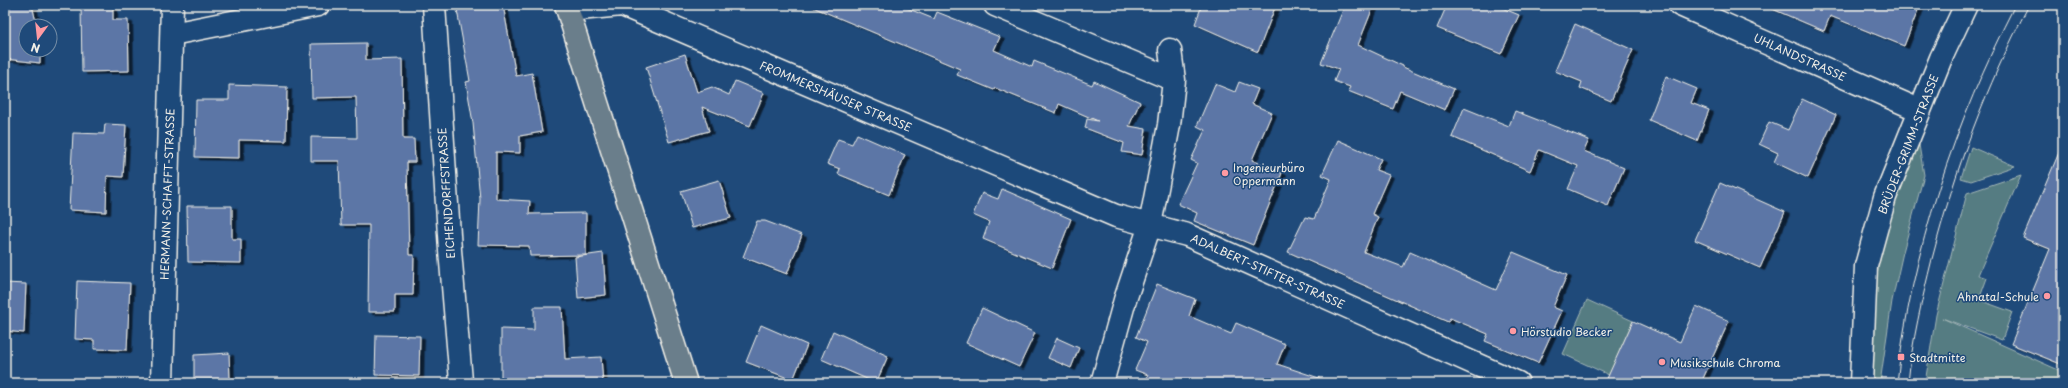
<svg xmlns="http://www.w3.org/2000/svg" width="2068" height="388" viewBox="0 0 2068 388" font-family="'Playpen Sans',sans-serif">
<defs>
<filter id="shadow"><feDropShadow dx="4.5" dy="2.5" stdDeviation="0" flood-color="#0009"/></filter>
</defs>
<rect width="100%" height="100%" fill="#1f4a7a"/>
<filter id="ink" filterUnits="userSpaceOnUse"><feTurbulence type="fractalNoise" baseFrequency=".025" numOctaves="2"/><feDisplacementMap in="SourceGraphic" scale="8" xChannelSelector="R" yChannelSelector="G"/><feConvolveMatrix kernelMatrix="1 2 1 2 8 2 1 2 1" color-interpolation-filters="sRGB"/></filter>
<g filter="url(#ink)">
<path fill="#547c82" stroke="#a4b6b5" d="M1919 145 1924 175 1903 252 1892 301 1880 383H1872L1875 285 1882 249 1893 207 1912 154Z
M1971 147 2015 166 1971 181 1961 178Z
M2021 175 1978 275 1987 278 1979 300 2012 312 2002 340 1942 318 2063 372V383H1925L1936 315 1967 193Z
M1587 300 1633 321 1609 375 1563 354Z"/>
<path fill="#5c76a6" stroke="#f4f1e8" filter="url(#shadow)" d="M5 5H32L37 26H26V50H40V63L5 59Z
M81 5H113V20H128L129 71 82 72Z
M483 5H503L516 76 532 73 542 132 520 136V153L496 152V199L530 201 529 214 586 213V255L530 256 529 246 478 245 480 199 473 123 466 82 470 81 457 10Z
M808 5H899L934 19 937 12 1000 37 994 50 1032 67 1034 61 1092 85 1094 81 1140 102 1129 126 1146 129 1142 155 1122 152 1124 143 1085 128 1087 119 1098 121 1059 104 1056 113 995 88 994 90 957 75 960 69Z
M1202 5H1276L1258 52 1195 24Z
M1345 5H1374L1358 45 1403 66V67L1454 89 1445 110 1400 91 1393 109 1348 91 1350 87 1334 81 1339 69 1321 63Z
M1447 5H1495L1519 15 1501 54 1437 28Z
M1763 5H1920L1904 46 1830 16 1824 31Z
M1575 24 1633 50 1611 101 1580 88 1582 82 1555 71Z
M366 43V60L402 59 403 139H414L415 162H407L409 255H414L413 295H395V312H368L369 225H341L339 161H311V137L357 138 356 97 312 98 311 44Z
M685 54 697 92 712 87 729 95 735 81 764 93 750 126 702 107 709 131 669 142 646 67Z
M1666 76 1697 89 1691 103 1709 110 1697 141 1649 120Z
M1239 82 1258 89 1252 104 1272 113 1252 160 1282 173 1253 245 1194 221 1197 213 1178 204 1197 163 1191 160 1205 130 1197 126 1215 84 1235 92Z
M229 85 287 87 286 141 239 140V158L195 157 196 100H229Z
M1802 99 1836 115 1808 178 1774 162 1778 153 1759 144 1769 122 1788 130Z
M1464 108 1509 126 1515 111 1589 140 1584 151 1624 168 1608 206 1568 189 1578 166 1539 150 1530 171 1452 137Z
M105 124 126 125 123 177 107 176 106 212 69 210 73 133 104 134Z
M857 134 905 155 889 195 838 174 840 169 827 164 838 139 852 144Z
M1338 140 1381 159 1376 170 1389 175 1372 214 1378 217 1364 252 1403 267 1410 252 1496 290 1513 252 1567 275 1553 307 1562 311 1538 363 1485 341 1488 334 1450 318 1448 322 1288 252 1305 217 1314 219 1331 179 1322 175Z
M2063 143V365L2011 344 2050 249 2023 238Z
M719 180 731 218 692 228 681 191Z
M1720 183 1785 212 1760 268 1695 240Z
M1002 189 1071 219 1052 268 983 239 989 222 973 215 982 193 998 199Z
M187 206H232V239H241V263L188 262Z
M757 221H765L802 235 787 274 743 257Z
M603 253 606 295 578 298 575 257Z
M77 281 130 283 127 350 94 349V340L75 339Z
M5 283 26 284 24 333 5 331Z
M1157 284 1195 299 1189 316 1231 334 1236 323 1285 344 1277 364 1322 379 1321 383H1144L1148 375 1135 370 1147 342 1136 337Z
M1696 306 1729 321 1701 383H1605L1633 321 1680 342Z
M534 307H562L565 359 601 357 603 383 501 381V329L534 330Z
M982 308 1035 333 1019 367 966 343Z
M761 325 807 345 793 380 746 362Z
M833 331 888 356 876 383 821 359Z
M376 335 420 336 419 376 375 375Z
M1057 338 1079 348 1071 368 1048 358Z
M229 353 230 379 194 380V355Z"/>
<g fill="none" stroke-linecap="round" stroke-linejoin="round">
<g stroke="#f4f1e8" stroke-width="25">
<path id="minor" d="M434 5 450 250 461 381
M995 5 1174 80
M1680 5 1919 110
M568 10 622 5 1116 216 1187 235 1518 383
M172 34 318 5
M162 383 172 5
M1102 383 1125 300 1150 225 1169 125 1174 80 1170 50
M1861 383 1866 266 1885 197 1941 58 1966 5"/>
</g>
<g stroke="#f4f1e8" stroke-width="25">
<path id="major" d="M566 5 686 383"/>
</g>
<use href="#minor" stroke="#1f4a7a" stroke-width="22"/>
<use href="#major" stroke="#6b7e8b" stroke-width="22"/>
<path stroke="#f4f1e8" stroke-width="1" d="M1897 383C1911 251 1955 122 2015 5
M1908 383C1912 341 1922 300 1932 259 1956 167 1985 89 2029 5"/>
</g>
</g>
<g fill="#ff9aa2" stroke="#1f4a7a" stroke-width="1.5">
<circle cx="1225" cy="173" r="4"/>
<circle cx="2047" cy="296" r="4"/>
<circle cx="1513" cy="331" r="4"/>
<rect x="1897" y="353" width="8" height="8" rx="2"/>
<circle cx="1662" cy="362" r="4"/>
</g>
<g text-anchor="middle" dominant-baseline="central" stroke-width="3" stroke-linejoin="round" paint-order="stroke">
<g font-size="11" fill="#f4f1e8" stroke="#1f4a7a">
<text transform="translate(1800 57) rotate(24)">UHLANDSTRASSE</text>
<text transform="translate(836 96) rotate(23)">FROMMERSHÄUSER STRASSE</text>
<text transform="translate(1908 144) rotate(-69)">BRÜDER-GRIMM-STRASSE</text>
<text transform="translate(446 193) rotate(-94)">EICHENDORFFSTRASSE</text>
<text transform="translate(167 194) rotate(-88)">HERMANN-SCHAFFT-STRASSE</text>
<text transform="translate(1268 271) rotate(24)">ADALBERT-STIFTER-STRASSE</text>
</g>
<g font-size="11" fill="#f4f1e8" stroke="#1f4a7a" text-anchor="start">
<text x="1233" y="167">Ingenieurbüro<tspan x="1233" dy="13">Oppermann</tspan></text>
<text x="2039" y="296" text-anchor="end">Ahnatal-Schule</text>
<text x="1521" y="331">Hörstudio Becker</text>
<text x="1909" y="357">Stadtmitte</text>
<text x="1670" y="362">Musikschule Chroma</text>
</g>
</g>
<rect width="2068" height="388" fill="none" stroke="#1f4a7a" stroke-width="20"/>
<rect x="10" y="10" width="2048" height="368" fill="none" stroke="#f4f1e8" stroke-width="1.5" filter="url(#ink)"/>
<g transform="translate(38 38) rotate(195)"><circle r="19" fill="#1f4a7a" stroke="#748da6"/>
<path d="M0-3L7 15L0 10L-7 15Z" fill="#ff9aa2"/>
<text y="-6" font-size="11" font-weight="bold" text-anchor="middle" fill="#f4f1e8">N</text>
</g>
</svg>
